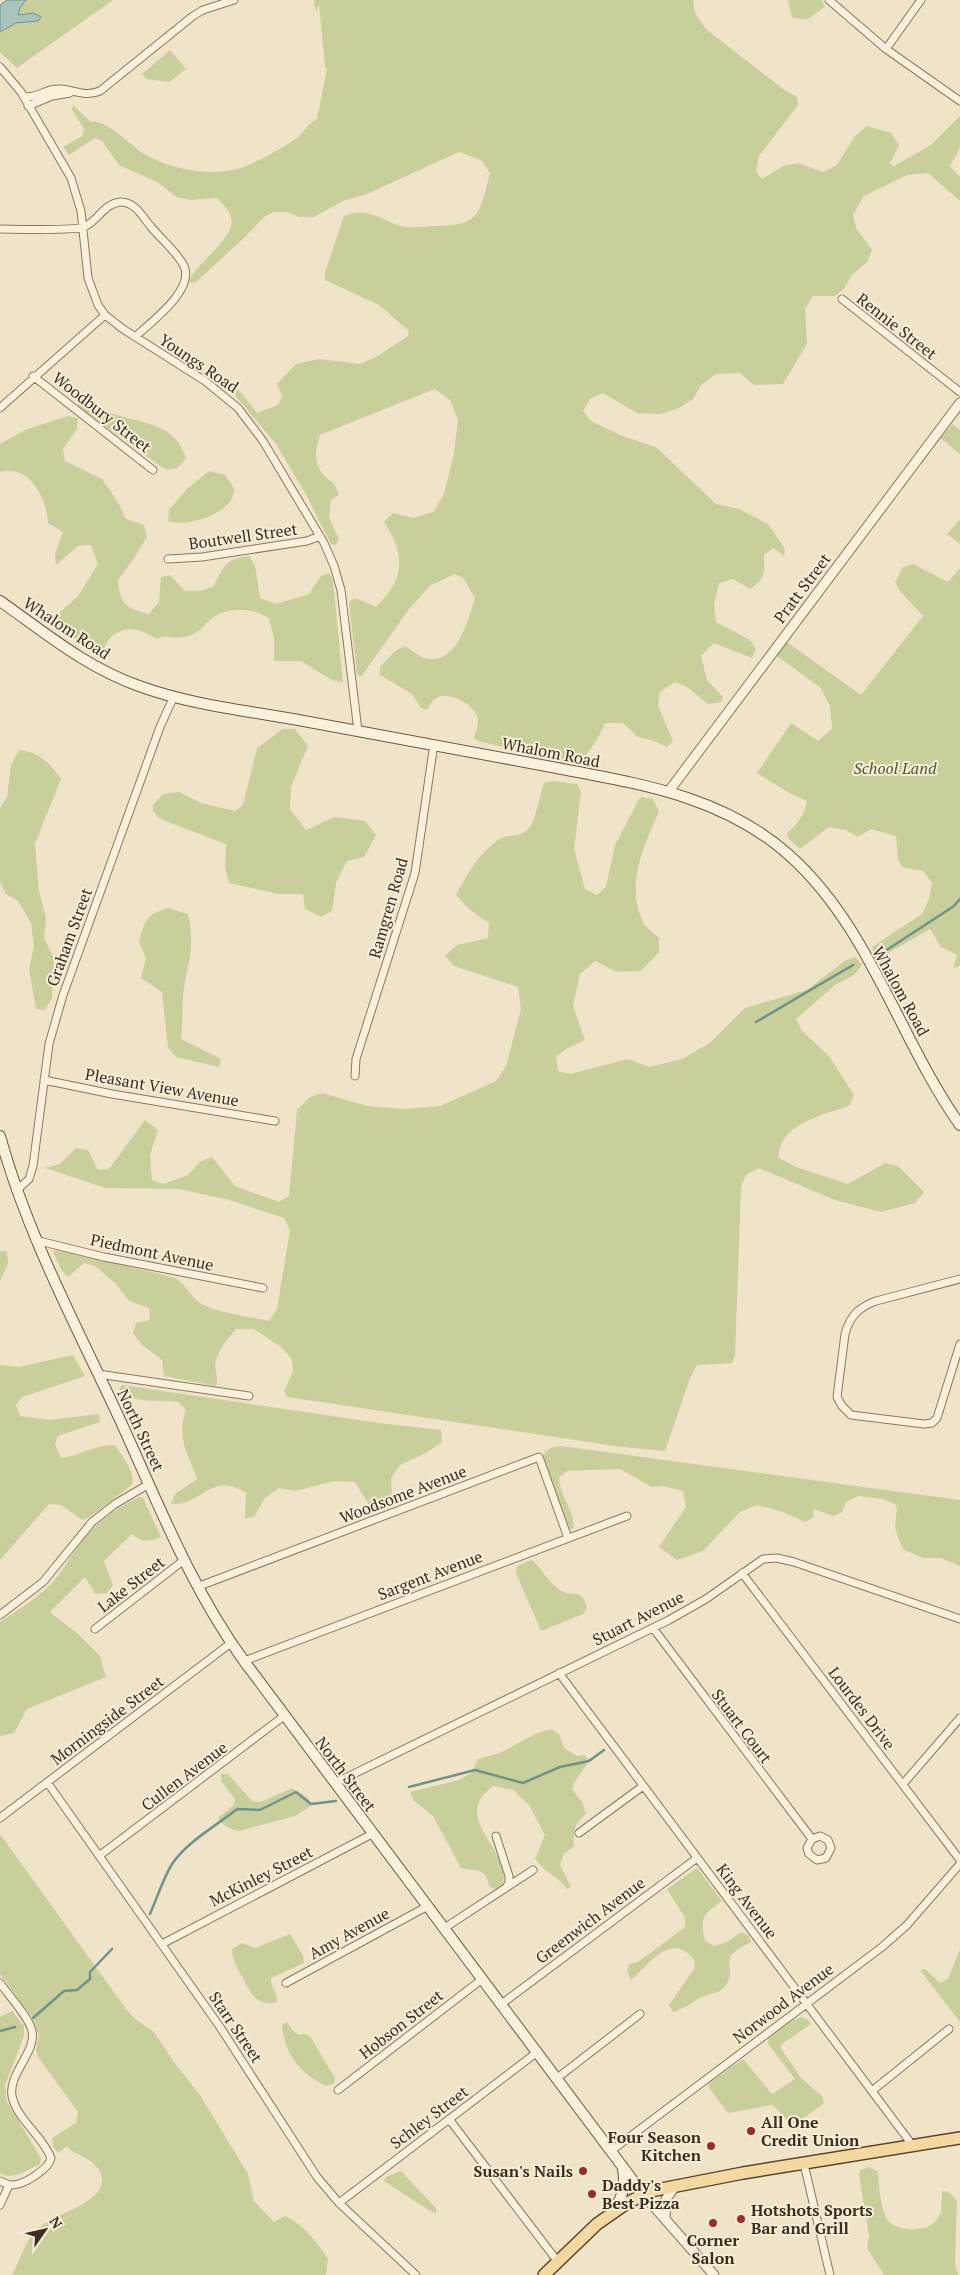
<svg xmlns="http://www.w3.org/2000/svg" width="960" height="2275" viewBox="0 0 960 2275" font-family="'PT Serif',serif">
<rect width="100%" height="100%" fill="#f0e4c8"/>
<path fill="#c9cf9b" d="M26 0H113L17 68 0 52V32L16 23 38 21 33 13 17 16 20 8Z
M314 0H693L695 13 706 29 783 89 797 97 798 105 759 156 756 172 762 179 783 166 798 163 823 172 837 165 855 136 867 126 891 133 899 145 890 164 894 166 931 145 960 116V148L950 166 960 177V201L928 173 907 175 864 196 853 215 856 228 872 250 867 262 852 275 843 290 834 296H813L805 309 807 344 783 384 754 385 740 373 716 374 701 385 693 399 679 408 661 414 637 413 603 393 591 398 583 411 591 421 620 435 656 447 716 504 739 509 768 524 785 549 784 556 773 548 764 555C765 573 765 579 750 589L733 579 719 583 714 604 716 622 750 640 756 649 752 658 714 643 701 656 707 680 723 697 721 702 708 704 687 687 675 682 660 692 658 706 673 741 667 747 654 741 638 737 623 723H605C599 738 589 754 576 764L478 741 474 738C475 732 479 724 478 719 474 704 450 691 436 698 432 700 430 706 427 710L421 708 412 694 380 675V667L395 651 405 646C412 650 421 659 429 659 458 662 468 620 475 598L463 578 455 574 431 585 409 609 361 677 357 674 349 604 352 599H358L376 607C405 579 406 555 384 522L393 513 413 518 433 512 444 494 454 453 458 420 450 400 435 389 320 435C316 448 313 461 322 473 331 484 334 479 339 495L331 500 329 517 339 539 336 545 331 544 305 493 276 444 234 394V391L239 390 257 413 278 405 282 396 277 384 296 364 319 359 360 364 376 357 408 336 409 331 379 305 325 280V273L344 216C367 206 380 220 401 226 411 229 425 226 436 226 482 225 479 213 490 173L481 160 459 152 367 194 343 201 314 217H299L287 212H273L264 217 245 237 195 283 189 282C195 263 237 238 231 217 229 209 222 204 217 198L190 200 177 197 157 182 119 165 102 141 95 138 69 155 63 147 82 136 84 129 72 110 73 105 91 122C107 118 132 148 148 156 174 170 208 176 237 169 249 167 289 145 298 137 305 131 309 122 317 119L327 69 325 66 319 5 316 12Z
M788 0H822L825 7C809 16 813 23 792 17Z
M170 50 186 69 169 82 146 79 142 74Z
M78 397C91 398 98 407 109 412 138 424 175 421 186 458 179 469 175 471 163 468L78 406Z
M68 416 78 418 77 429 63 449 65 461 102 479 118 502 126 519 144 525 147 537 135 557 118 580C120 604 126 609 149 614L159 602 161 577 170 575 185 591H199L213 587C223 567 226 558 249 556L255 566 260 598 276 604 309 594 321 576 329 573 333 580 343 683 330 679 301 661H274V638L269 618C253 608 227 606 211 619 200 628 201 634 183 637 174 639 165 634 157 639 142 630 129 624 112 636 107 640 103 651 100 657L58 627 59 613 78 596 98 564 91 545 78 546 56 565 55 554 63 532 48 523C47 499 30 464 0 472V444L25 430Z
M953 424 960 430V454L940 438Z
M209 471 225 475 235 490C233 494 232 501 228 504 216 517 185 527 168 521L169 510 187 489Z
M960 519V544L947 534Z
M913 564 948 582 960 568V966L953 968 957 955 941 947 930 929 883 956 874 953 872 947 922 914 929 899 932 883 923 871 902 867 898 859 896 836 871 829 858 837 846 830 829 827 800 849 788 838 787 833C798 824 804 815 807 801L789 793 757 773 791 723 818 741 832 729 830 706 820 687 774 654 784 640 861 695 923 616 900 591 895 582 903 567Z
M283 729H295L308 746 291 787 290 809 306 830 335 817 365 821 376 835 364 857 347 861 336 883 332 911 321 917 305 909 303 894H278L229 883 225 867 226 844 160 819 153 811V805L163 794 179 792 201 803 235 811 243 805 257 748Z
M19 750C39 752 50 763 61 779L35 844 39 891 46 918 44 938 54 958 52 998 45 1010 36 1009 29 969 34 946 31 923 18 901 6 894 0 882V808L7 797 11 765Z
M553 781 577 784 581 792 574 849 585 889 597 895 606 887 615 845 640 797 653 799 659 811C644 846 625 884 643 922 646 928 654 933 659 938V952L641 971 617 972 595 961 580 974 573 1006 585 1040 566 1049 556 1057 558 1071 570 1074 628 1059 649 1067 682 1059 710 1043 745 1008 807 990 846 960 856 957 862 965 854 975 835 985 796 1019 802 1031 829 1056 854 1095 849 1106C823 1115 778 1124 779 1158L796 1167 848 1184 885 1163 898 1166 924 1192 915 1203 881 1212 835 1200 759 1168 746 1175 741 1187 735 1356 732 1363 697 1365 690 1378 665 1451 622 1447 287 1397 284 1391 293 1372 292 1359 281 1347 254 1329H236C227 1339 217 1352 215 1365 215 1373 219 1379 216 1386L164 1376 162 1360 142 1345 133 1333 136 1323 150 1320 149 1308 129 1301 116 1284 95 1266 84 1263 68 1277 62 1271 53 1252 56 1250 67 1251 175 1278C186 1284 190 1296 200 1303 212 1312 253 1317 269 1321L277 1309 290 1230 284 1218 229 1200 179 1189 105 1188 45 1168 60 1164 76 1148 88 1150 98 1170 109 1169 145 1120 158 1130 150 1155 152 1180 163 1184 188 1175 201 1161 212 1157 235 1186 279 1202 289 1196 297 1110 310 1097 322 1093 367 1106 404 1109 440 1106 496 1081 506 1066 521 1009 518 987 454 966 445 956 457 945 488 938 489 923 469 909 456 895C467 875 478 854 498 840 508 833 521 839 530 827 536 819 540 794 544 783Z
M168 908 188 914C196 950 187 962 183 996 182 1010 183 1025 181 1039L221 1059 219 1067 176 1057 168 1048 162 992 141 978 146 958 139 942C145 921 145 915 168 908Z
M0 1251H7L8 1264 0 1281Z
M73 1355 85 1376 22 1397 16 1405 20 1416 50 1420 99 1414 100 1422 58 1436 55 1444 61 1458C79 1456 97 1444 115 1445 122 1456 136 1472 132 1485L88 1518 82 1520 61 1505 49 1504 0 1560V1365L19 1367Z
M122 1385 379 1423 441 1430 442 1442 426 1453 400 1465 391 1478 392 1501 385 1508 373 1511 355 1482 335 1481 295 1491 279 1488 265 1498 254 1517 245 1518 246 1493C211 1470 201 1507 171 1504L175 1494 197 1479C188 1453 176 1439 186 1410L178 1402C161 1400 128 1404 119 1389Z
M561 1446 960 1500V1566L941 1558H924L904 1550 898 1538 895 1527 897 1509 895 1504 883 1499 858 1496 846 1502 842 1512 834 1516 813 1509 814 1517 805 1522 783 1512 757 1505 740 1512 703 1551 677 1560 659 1547 686 1507 683 1491 663 1486 652 1487 620 1469 567 1471 559 1477C560 1499 573 1505 574 1528L570 1529 542 1458C546 1449 551 1447 561 1446Z
M140 1497 143 1498 161 1537C149 1542 142 1543 132 1534L104 1561 113 1585 107 1593 95 1594 85 1577 50 1612 78 1634 100 1656 106 1677 27 1709 14 1733 0 1736V1622C18 1610 38 1598 53 1582 64 1570 71 1554 82 1541 97 1522 118 1506 140 1497Z
M532 1560C542 1569 548 1582 560 1590 571 1598 583 1587 587 1608L583 1614 541 1631 516 1573 517 1566Z
M551 1729 559 1734 564 1748 577 1756 584 1755 590 1760 576 1780 572 1789 582 1802 586 1814C574 1824 573 1831 574 1846L564 1854 560 1865 571 1887 567 1889C558 1876 545 1873 535 1859L545 1835 529 1805 513 1790 493 1786C453 1815 500 1842 504 1875 504 1878 503 1883 502 1886L497 1890 490 1887C484 1866 478 1872 461 1868L433 1816 413 1800 410 1792 459 1780 471 1773 478 1759 500 1753 537 1733Z
M221 1774H228L252 1801 261 1802 292 1788 308 1798 311 1806 295 1816 239 1831C230 1829 223 1826 218 1818L234 1805 235 1799 221 1781Z
M0 1834 126 2009 135 2019 154 2032 176 2065 200 2095 248 2174 254 2201 274 2222 285 2216C302 2223 318 2243 328 2259L326 2275H12C20 2260 26 2239 38 2228 55 2212 124 2199 95 2165 88 2156 75 2156 67 2146L58 2153 53 2146 52 2138 76 2123 78 2112 38 2057 36 2050 39 2036 33 2018 0 1974Z
M697 1868 722 1901C702 1915 700 1917 705 1941L714 1946 727 1942 741 1932 749 1936 751 1942C713 1961 739 1964 726 1985 721 1994 709 1993 702 1997 692 2002 684 2009 673 2012L669 2005 694 1969 695 1961C672 1930 650 1963 631 1980L627 1972 629 1964 638 1962 685 1927V1918L667 1889Z
M290 1934 303 1956 304 1963 271 1978C270 1987 278 1992 277 2002 256 2008 249 1990 241 1975 236 1965 232 1960 232 1949L242 1943 255 1948Z
M960 1949V2022L920 1970 925 1969 940 1983 948 1979Z
M12 2011 24 2026V2036L5 2085 7 2102 41 2158 40 2164C27 2170 14 2181 0 2173V2017Z
M801 2017 808 2020 811 2024 783 2043 780 2047 802 2079 822 2096 824 2103 795 2125C785 2122 781 2111 772 2105L728 2113 709 2088V2083L743 2059 772 2094 795 2079 768 2044V2039L791 2021Z
M287 2022 294 2032 300 2035 305 2034 310 2036 335 2078 334 2084 326 2086C300 2074 284 2053 282 2025Z
M869 2167 878 2172C879 2188 880 2204 887 2219 894 2231 920 2232 931 2225 935 2223 938 2217 941 2213L942 2191 949 2192 957 2201 955 2263 958 2275H884L867 2248 869 2236 859 2175 860 2170Z
M401 2171 436 2208V2213L430 2211 384 2181 386 2177Z"/>
<path fill="#a9c4bc" stroke="#6f938a" d="M7 0H26L20 8 18 15 33 13 41 17 38 21 16 23 0 32V5Z"/>
<g fill="none" stroke-linecap="round" stroke-linejoin="round">
<path stroke="#6f938a" stroke-width="2.5" d="M876 957 954 906 960 899
M756 1022 853 965
M409 1787 475 1770 523 1783 560 1767 589 1761 604 1750
M150 1914C157 1898 163 1879 172 1864 188 1841 216 1826 237 1809L260 1810 296 1792 311 1804 336 1801
M33 2018 64 1991 77 1990 90 1979V1972L112 1949
M0 2031 15 2027"/>
<g stroke="#8d765c" stroke-width="9">
<path id="minor" d="M829 0 886 49 960 101
M886 49 921 0
M0 67 21 92 71 178 81 211 88 278 98 305 105 315 123 329 205 381 238 408 263 441 324 543 334 566 341 590 358 731
M23 96C34 100 45 89 57 89 73 88 83 98 100 91L193 16 203 10 234 0
M28 106 52 96 70 93
M0 229C13 229 75 231 84 227 98 221 104 203 121 202 136 202 143 218 152 228 162 240 177 252 184 266 195 290 151 322 135 337
M842 299 960 392
M33 376 153 470
M0 408 105 315
M168 559 202 557 307 541 320 536
M355 1076 356 1059 415 873 434 744
M44 1080 112 1094 275 1121
M16 1191 29 1179 33 1166 49 1044 63 995 160 727 174 696
M35 1240 104 1257 263 1288
M960 1279 876 1301C859 1307 850 1316 845 1334L837 1397 842 1406 851 1415 924 1424 932 1423 937 1418 960 1344
M98 1374 249 1396
M742 1573 960 1860
M197 1587 539 1457 568 1538
M0 1615 43 1582 92 1522 115 1504 149 1484
M653 1628 812 1839 807 1848 809 1854 817 1860 826 1858 831 1848 828 1840 820 1836 812 1839
M95 1629 184 1560
M244 1661 627 1516
M559 1673 913 2146
M47 1782 220 2027 317 2177 339 2203 416 2275
M335 1783 669 1620 706 1599 763 1559 777 1558 794 1562 960 1619
M903 1784 960 1718
M0 1818 231 1643
M579 1833 643 1786
M496 1836 509 1876V1882L506 1888
M99 1856 284 1716
M443 1929 533 1870
M162 1944 372 1834
M0 1983C9 1996 29 2017 32 2031 37 2051 8 2074 12 2096 17 2120 43 2136 51 2158 49 2169 24 2185 12 2185 8 2185 4 2183 0 2181
M286 1983 426 1907
M500 2005 697 1858
M556 2079 640 2014
M338 2090 481 1980
M872 2091 949 2029
M449 2119 558 2262
M611 2151 882 1947 907 1925 960 1864
M804 2164 830 2275
M339 2203 536 2053
M0 2205 9 2185"/>
</g>
<g stroke="#8d765c" stroke-width="11">
<path id="tertiary" d="M669 791 960 403
M643 2194 714 2275
M665 2218 666 2199 676 2185"/>
</g>
<g stroke="#6f573f" stroke-width="12">
<path id="secondary" d="M0 601C44 632 87 668 139 686 188 704 242 710 293 719 381 735 469 751 557 768 640 784 723 796 789 855 870 927 899 1039 960 1125
M0 1136C28 1237 77 1327 121 1422 158 1503 191 1588 244 1661L643 2194
M613 2212C622 2198 626 2186 623 2169"/>
</g>
<g stroke="#5b4430" stroke-width="14">
<path id="primary" d="M544 2275 597 2224 627 2203 651 2191 743 2173 960 2138"/>
</g>
<use href="#minor" stroke="#faf1dc" stroke-width="7"/>
<use href="#tertiary" stroke="#faf1dc" stroke-width="9"/>
<use href="#secondary" stroke="#faf1dc" stroke-width="10"/>
<use href="#primary" stroke="#f3d9a0" stroke-width="11"/>
</g>
<g fill="#9e2a2b" stroke="#f7eed8" stroke-width="2">
<circle cx="751" cy="2131" r="5"/>
<circle cx="711" cy="2146" r="5"/>
<circle cx="583" cy="2171" r="5"/>
<circle cx="592" cy="2194" r="5"/>
<circle cx="741" cy="2219" r="5"/>
<circle cx="713" cy="2223" r="5"/>
</g>
<g text-anchor="middle" dominant-baseline="central" stroke-width="4" stroke-linejoin="round" paint-order="stroke">
<g font-size="16" fill="#3d2e20" stroke="#f7eed8">
<text transform="translate(897 326) rotate(38)">Rennie Street</text>
<text transform="translate(199 363) rotate(34)">Youngs Road</text>
<text transform="translate(102 412) rotate(38)">Woodbury Street</text>
<text transform="translate(243 536) rotate(-8)">Boutwell Street</text>
<text transform="translate(802 588) rotate(-53)">Pratt Street</text>
<text transform="translate(67 628) rotate(33)">Whalom Road</text>
<text transform="translate(551 752) rotate(11)">Whalom Road</text>
<text transform="translate(388 908) rotate(-74)">Ramgren Road</text>
<text transform="translate(69 937) rotate(-70)">Graham Street</text>
<text transform="translate(901 991) rotate(61)">Whalom Road</text>
<text transform="translate(162 1087) rotate(10)">Pleasant View Avenue</text>
<text transform="translate(152 1252) rotate(12)">Piedmont Avenue</text>
<text transform="translate(141 1430) rotate(65)">North Street</text>
<text transform="translate(403 1494) rotate(-21)">Woodsome Avenue</text>
<text transform="translate(430 1575) rotate(-21)">Sargent Avenue</text>
<text transform="translate(131 1584) rotate(-38)">Lake Street</text>
<text transform="translate(638 1618) rotate(-27)">Stuart Avenue</text>
<text transform="translate(862 1708) rotate(53)">Lourdes Drive</text>
<text transform="translate(107 1720) rotate(-37)">Morningside Street</text>
<text transform="translate(742 1726) rotate(53)">Stuart Court</text>
<text transform="translate(346 1774) rotate(53)">North Street</text>
<text transform="translate(184 1776) rotate(-37)">Cullen Avenue</text>
<text transform="translate(261 1876) rotate(-27)">McKinley Street</text>
<text transform="translate(747 1901) rotate(53)">King Avenue</text>
<text transform="translate(590 1920) rotate(-37)">Greenwich Avenue</text>
<text transform="translate(349 1933) rotate(-29)">Amy Avenue</text>
<text transform="translate(783 2003) rotate(-37)">Norwood Avenue</text>
<text transform="translate(401 2024) rotate(-38)">Hobson Street</text>
<text transform="translate(236 2027) rotate(56)">Starr Street</text>
<text transform="translate(429 2117) rotate(-37)">Schley Street</text>
</g>
<g font-size="16" font-style="italic" fill="#4d5a26" stroke="#f7eed8">
<text x="895" y="768">School Land</text>
</g>
<g font-size="16" font-weight="bold" fill="#3d2e20" stroke="#f7eed8" text-anchor="start">
<text x="761" y="2122">All One<tspan x="761" dy="18">Credit Union</tspan></text>
<text x="701" y="2137" text-anchor="end">Four Season<tspan x="701" dy="18">Kitchen</tspan></text>
<text x="573" y="2171" text-anchor="end">Susan's Nails</text>
<text x="602" y="2185">Daddy's<tspan x="602" dy="18">Best Pizza</tspan></text>
<text x="751" y="2210">Hotshots Sports<tspan x="751" dy="18">Bar and Grill</tspan></text>
<text x="713" y="2240" text-anchor="middle">Corner<tspan x="713" dy="18">Salon</tspan></text>
</g>
</g>
<g transform="translate(45 2230) rotate(56)" stroke="#f7eed8" stroke-width="4" paint-order="stroke">
<path d="M0-4L9 19L0 12L-9 19Z" fill="#3d2e20"/>
<text y="-8" font-size="14" font-weight="bold" text-anchor="middle" fill="#3d2e20">N</text>
</g>
</svg>
